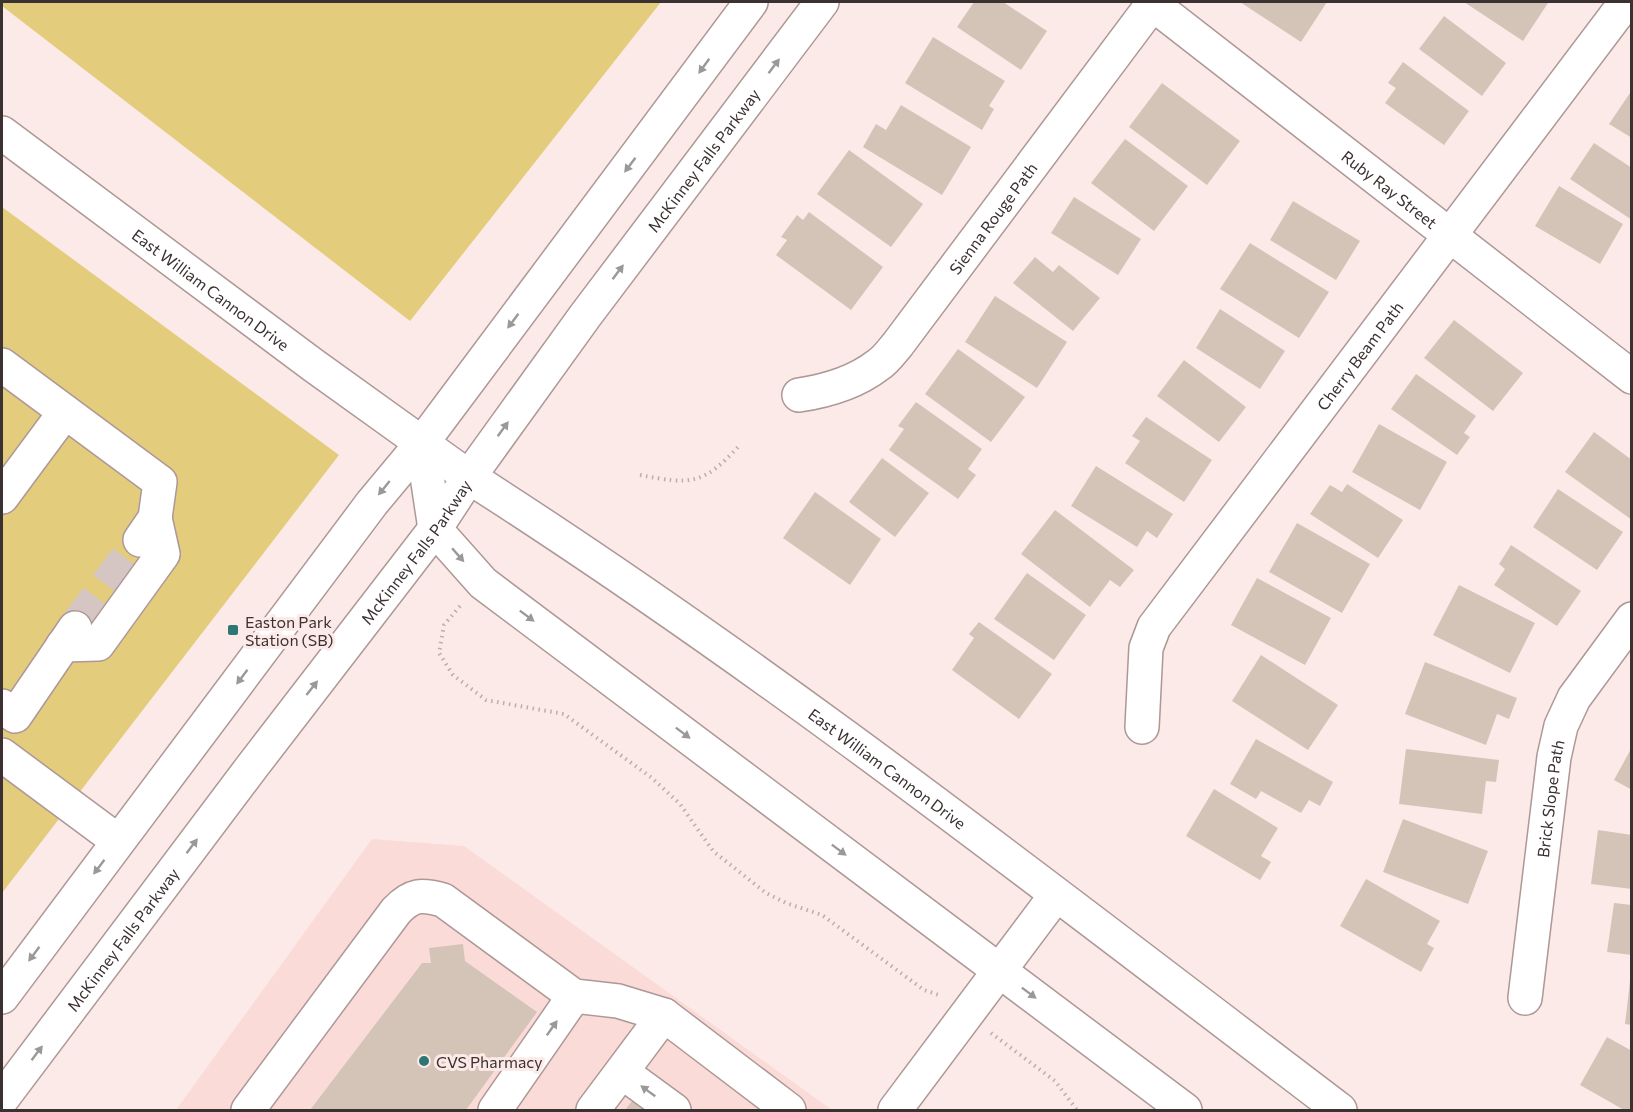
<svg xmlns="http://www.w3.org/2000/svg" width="1633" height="1112" viewBox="0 0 1633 1112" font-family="Commissioner,sans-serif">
<rect width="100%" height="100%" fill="#fceae8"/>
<path fill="#fadbd8" d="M372 839 464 846 832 1110H176Z"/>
<path fill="#e3cc7c" d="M2 2H661L410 321 2 6Z
M2 207 339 455 2 893Z"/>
<path fill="#d4c4b8" d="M974 2H1003L1047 31 1021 70 957 27Z
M1240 2H1327L1301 42Z
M1464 2H1545L1548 3 1523 41Z
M1444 16 1506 63 1482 96 1419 49Z
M933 37 1005 81 989 106 994 109 982 130 905 83Z
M1403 62 1469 111 1444 145 1385 103 1396 88 1388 83Z
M1162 83 1240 141 1207 185 1129 127Z
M1632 90V138L1609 124Z
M901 105 971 147 942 195 863 147 876 124 886 130Z
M1125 139 1188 186 1154 231 1091 183Z
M1594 143 1632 168V220L1570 179Z
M849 150 923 204 891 247 817 194Z
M1559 186 1623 224 1600 264 1535 226Z
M1074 197 1141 239 1118 275 1051 233Z
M1293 201 1360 241 1336 280 1270 240Z
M809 212 883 267 851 310 776 255 787 240 781 237 797 215 803 220Z
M1250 243 1329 292 1299 338 1220 289Z
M1035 257 1053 272 1059 265 1100 298 1073 331 1013 283Z
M995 296 1067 342 1037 388 965 342Z
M1220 309 1285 351 1260 389 1196 348Z
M1454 320 1523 373 1493 411 1424 358Z
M958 349 1025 397 991 442 925 394Z
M1184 360 1246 407 1219 442 1157 396Z
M1416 374 1476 416 1464 433 1470 437 1457 455 1391 409Z
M916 402 982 449 968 469 976 475 958 499 889 450 904 429 898 426Z
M1146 417 1212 460 1184 502 1125 463 1140 441 1132 436Z
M1379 424 1447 462 1420 510 1352 472Z
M1594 432 1632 460V520L1565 472Z
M882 458 929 493 895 537 849 502Z
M1096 466 1173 514 1157 538 1147 531 1137 547 1071 506Z
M1347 484 1403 520 1378 558 1310 514 1330 485 1342 492Z
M1558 489 1623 532 1597 570 1533 527Z
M815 492 881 539 850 585 783 538Z
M1055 510 1134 570 1120 587 1110 580 1090 607 1021 554Z
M1297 523 1370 564 1342 613 1269 572Z
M1511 545 1581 591 1557 626 1494 585 1505 569 1499 564Z
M1027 573 1086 615 1054 660 994 619Z
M1257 578 1331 618 1305 665 1231 625Z
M1459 585 1535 623 1510 673 1433 635Z
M979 622 1052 674 1019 719 952 670 974 638 969 634Z
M1261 655 1338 705 1308 750 1232 701Z
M1425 662 1517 698 1509 719 1497 714 1486 745 1405 714Z
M1256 739 1333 782 1320 806 1309 800 1301 813 1261 791 1256 799 1230 784Z
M1632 747V790L1614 780Z
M1406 749 1499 760 1496 782 1486 781 1482 814 1399 804Z
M1214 789 1278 828 1261 856 1271 862 1260 880 1186 836Z
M1403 819 1488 851 1468 904 1383 872Z
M1598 830 1632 835V889L1591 884Z
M1366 879 1440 921 1427 944 1434 948 1421 972 1340 926Z
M1614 903 1632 905V955L1607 952Z
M463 944 465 961 537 1012 466 1110H310L422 963H431L429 948Z
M1630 981H1632V1025L1625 1024Z
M1607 1037 1632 1051V1110H1624L1580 1085Z
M632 1101 645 1110H625Z"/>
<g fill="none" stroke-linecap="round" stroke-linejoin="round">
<path stroke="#d5c5c3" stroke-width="33" stroke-dasharray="33 16" stroke-linecap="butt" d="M77 624 140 540"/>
<g stroke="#ad9896" stroke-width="36">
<g id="minor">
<path id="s1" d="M1150 2 1632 377"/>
<path d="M2 365 160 482 155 518 140 540"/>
<path id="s2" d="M799 395C826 391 856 382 878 365 886 360 892 351 898 344L1154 2"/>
<path d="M422 443 435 529 483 583 1185 1110"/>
<path id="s3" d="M469 477C771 670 1054 893 1340 1110"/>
<path d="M2 497 65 412"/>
<path d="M63 645 98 644 163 554 155 518"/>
<path d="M2 706 15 716 75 628"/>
<path id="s4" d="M1142 727 1146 648 1154 627 1626 2"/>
<path d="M2 755 118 841"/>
<path id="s5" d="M1525 998 1554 757 1561 726 1574 698 1632 619"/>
<path d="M622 1072 674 1110"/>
<path d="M248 1110 396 911C412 894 422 894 443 900L574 996 618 1001 664 1015 789 1110"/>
<path d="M495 1110 574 996"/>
<path d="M593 1110 664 1015"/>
<path d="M895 1110 1056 895"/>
</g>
</g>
<g stroke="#ad9896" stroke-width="36">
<g id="major">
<path id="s6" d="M2 133 313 365 469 477"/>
<path d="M2 997 372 503 422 443 751 2"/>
<path id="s7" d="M2 1099 251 768 435 529 469 477 585 316 822 2"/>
</g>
</g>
<path stroke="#bcadab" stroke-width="4" stroke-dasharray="1.5 4.5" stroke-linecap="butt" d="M640 475C691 485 703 485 739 446
M460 606 444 625 439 653 453 675 486 700 564 714 652 778 680 804 713 851 766 893 786 903 822 915 924 990 942 996
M991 1033 1055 1081 1077 1110"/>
<use href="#minor" stroke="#fff" stroke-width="33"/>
<use href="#major" stroke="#fff" stroke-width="33"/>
</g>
<defs><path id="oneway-solid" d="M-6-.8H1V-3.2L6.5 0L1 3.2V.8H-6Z" transform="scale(1.5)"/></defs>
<g fill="#9c9898">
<use href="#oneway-solid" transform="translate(704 66) rotate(126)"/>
<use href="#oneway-solid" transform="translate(774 66) rotate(-53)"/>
<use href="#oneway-solid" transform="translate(630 165) rotate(127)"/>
<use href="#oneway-solid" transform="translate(618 272) rotate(-53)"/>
<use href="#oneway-solid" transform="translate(513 321) rotate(127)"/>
<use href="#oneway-solid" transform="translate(503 429) rotate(-54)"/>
<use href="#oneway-solid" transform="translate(384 488) rotate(129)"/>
<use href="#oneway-solid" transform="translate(458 555) rotate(49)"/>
<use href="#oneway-solid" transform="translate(527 616) rotate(37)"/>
<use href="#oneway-solid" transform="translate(242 677) rotate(127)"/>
<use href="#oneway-solid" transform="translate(312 688) rotate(-52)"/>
<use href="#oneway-solid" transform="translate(683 733) rotate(37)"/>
<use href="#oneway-solid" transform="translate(192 846) rotate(-53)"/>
<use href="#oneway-solid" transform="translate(839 850) rotate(37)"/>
<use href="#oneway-solid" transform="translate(99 867) rotate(127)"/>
<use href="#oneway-solid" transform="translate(34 954) rotate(127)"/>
<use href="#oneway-solid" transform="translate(1029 993) rotate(37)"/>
<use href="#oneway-solid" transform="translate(552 1028) rotate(-55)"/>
<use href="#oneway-solid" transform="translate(37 1053) rotate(-53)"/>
<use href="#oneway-solid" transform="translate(648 1091) rotate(-144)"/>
</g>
<g fill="#2c7676" stroke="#fceae8" stroke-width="2">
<rect x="227" y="624" width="12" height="12" rx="3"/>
<circle cx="424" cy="1061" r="6"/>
</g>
<g text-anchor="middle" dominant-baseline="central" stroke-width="6" stroke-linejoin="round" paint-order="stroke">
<g font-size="16" fill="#3a3130" stroke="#fceae8">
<text stroke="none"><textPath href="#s7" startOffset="1172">McKinney Falls Parkway</textPath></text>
<text stroke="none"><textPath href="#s1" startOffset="304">Ruby Ray Street</textPath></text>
<text stroke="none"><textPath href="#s2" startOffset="272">Sienna Rouge Path</textPath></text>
<text stroke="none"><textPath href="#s6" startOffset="261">East William Cannon Drive</textPath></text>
<text stroke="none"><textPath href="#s4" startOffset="442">Cherry Beam Path</textPath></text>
<text stroke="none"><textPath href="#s7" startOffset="686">McKinney Falls Parkway</textPath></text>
<text stroke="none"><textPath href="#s3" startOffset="510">East William Cannon Drive</textPath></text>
<text stroke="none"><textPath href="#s5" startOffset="201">Brick Slope Path</textPath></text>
<text stroke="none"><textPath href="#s7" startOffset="200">McKinney Falls Parkway</textPath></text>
</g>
<g font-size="16" fill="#3a3130" stroke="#fceae8" text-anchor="start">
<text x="245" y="621">Easton Park<tspan x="245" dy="18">Station (SB)</tspan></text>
<text x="436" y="1061">CVS Pharmacy</text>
</g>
</g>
<rect width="1633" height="1112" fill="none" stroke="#3a3130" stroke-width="6"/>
</svg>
